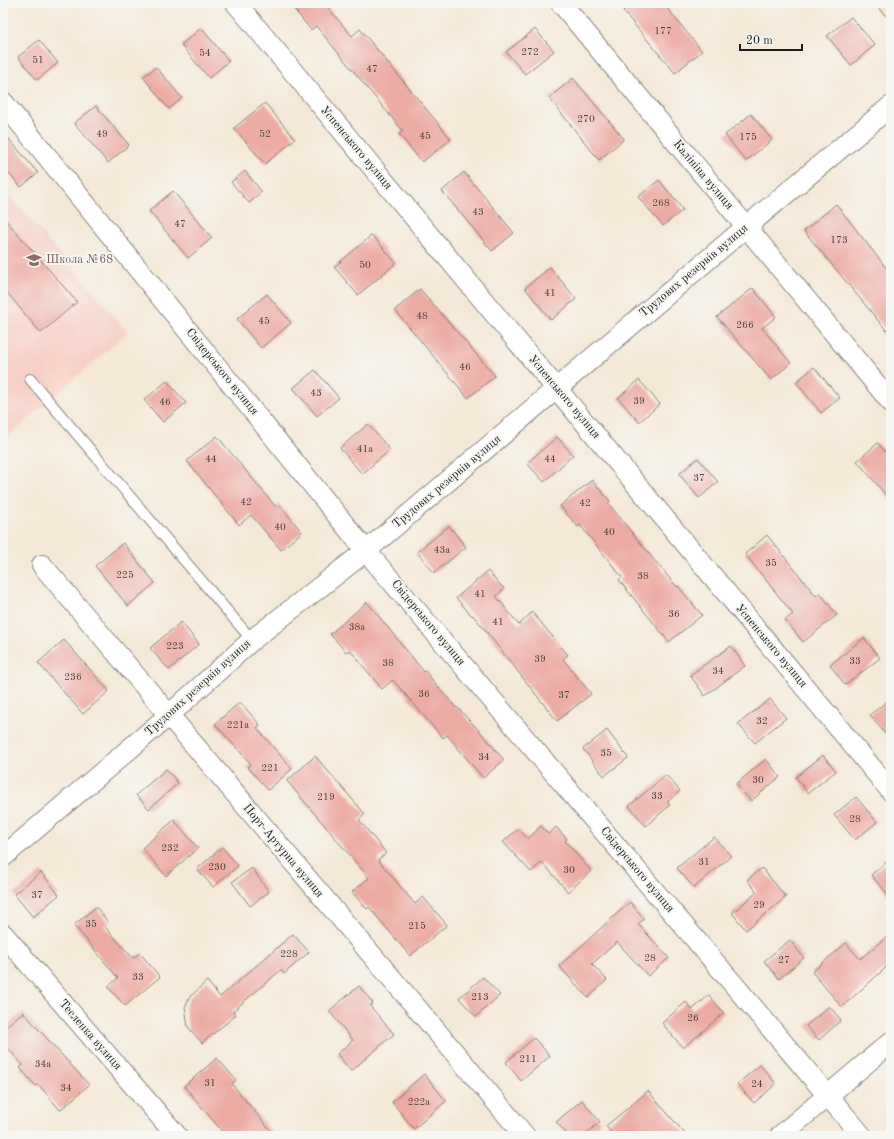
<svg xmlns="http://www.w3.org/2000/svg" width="894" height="1139" viewBox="0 0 894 1139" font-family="'Old Standard TT',serif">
<rect width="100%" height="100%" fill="#f6f6f2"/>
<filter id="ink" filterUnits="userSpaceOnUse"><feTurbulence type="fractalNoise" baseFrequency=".025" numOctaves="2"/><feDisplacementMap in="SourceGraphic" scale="8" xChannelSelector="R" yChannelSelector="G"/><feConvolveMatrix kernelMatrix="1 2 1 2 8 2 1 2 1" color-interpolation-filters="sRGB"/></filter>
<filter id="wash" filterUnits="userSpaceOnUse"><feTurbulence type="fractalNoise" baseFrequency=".012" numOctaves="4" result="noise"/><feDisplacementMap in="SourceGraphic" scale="16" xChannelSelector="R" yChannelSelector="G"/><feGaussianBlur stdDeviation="0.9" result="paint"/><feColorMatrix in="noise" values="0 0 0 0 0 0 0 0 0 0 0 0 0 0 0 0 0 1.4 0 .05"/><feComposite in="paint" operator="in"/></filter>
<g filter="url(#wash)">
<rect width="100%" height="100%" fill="#f4e9d8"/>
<path fill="#f7d1c8" d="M3 188 128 332 3 441Z"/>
<g id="blocks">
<path fill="#ecaba3" d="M289 3H324L352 36 360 29 451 139 422 162 399 134 403 131 316 26 311 30Z
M632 3H663L702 51 675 73 623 11Z
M851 17 875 45 851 65 827 36Z
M201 28 229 61 209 78 181 45Z
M535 29 554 51 525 74 506 52Z
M39 40 58 63 37 80 18 57Z
M156 67 182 98 169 109 143 77Z
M573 78 624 139 599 160 549 98Z
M265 103 295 139 265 164 234 128Z
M96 106 129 145 108 163 74 123Z
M751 114 772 140 746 161 725 135Z
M3 132 38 173 21 187 3 167Z
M245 171 262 192 249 203 231 182Z
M464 172 514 233 492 251 442 191Z
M659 180 683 210 663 226 638 197Z
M173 191 212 238 188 258 149 211Z
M836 204 891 274V336L804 231Z
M3 217 77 302 41 333 3 288Z
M372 235 396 263 358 295 334 267Z
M550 267 576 299 551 320 525 288Z
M753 288 776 317 762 328 791 363 771 380 717 317Z
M420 289 495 376 468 398 395 310Z
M267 294 291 323 261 348 237 319Z
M814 367 840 398 821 413 796 382Z
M315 370 339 398 317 416 293 388Z
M639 380 660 404 639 422 618 398Z
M167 381 186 403 163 422 144 400Z
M368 424 390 450 362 474 340 448Z
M217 436 276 507 279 504 302 532 281 550 251 515 239 525 187 461Z
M557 437 573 455 544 482 527 463Z
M878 443 891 459V501L857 461Z
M698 458 718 482 699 498 679 474Z
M592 480 610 501 608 503 650 555 677 587 678 586 702 615 669 642 619 580 622 577 580 525 578 527 560 506Z
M449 526 466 547 434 573 417 552Z
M767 535 816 596 820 593 837 615 803 642 785 620 793 614 745 554Z
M123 543 155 583 128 606 95 566Z
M488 571 504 589 496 596 519 625 532 612 568 655 563 659 591 694 557 721 473 615 472 616 456 598Z
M367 602 424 672 425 671 456 708 457 707 485 737 504 760 483 778 447 735 443 738 393 680 382 689 350 650 346 652 330 634Z
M181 622 199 644 169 670 150 648Z
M864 638 880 658 845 685 830 665Z
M64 640 109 691 83 714 38 663Z
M731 646 745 666 705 696 690 675Z
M891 698V741L870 715Z
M770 699 786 718 755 743 738 724Z
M240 702 260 725 257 728 292 769 268 790 247 767 251 764 215 724Z
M607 730 628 758 604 776 583 749Z
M823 755 836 771 808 793 796 777Z
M315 756 365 814 359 820 386 853 378 860 415 904 423 897 447 925 410 956 369 907 367 909 352 892 369 878 287 781Z
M766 759 780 777 751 801 736 784Z
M166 769 178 783 149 809 136 795Z
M666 775 680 791 667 802 670 805 646 826 629 806Z
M856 797 877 822 855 840 834 815Z
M174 820 198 848 166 876 142 848Z
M541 826 548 834 556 827 567 839 565 841 591 871 568 892 542 862 531 872 503 842 518 829 528 839Z
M714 837 731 856 694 888 677 868Z
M222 847 238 866 213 887 197 869Z
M891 858V898L871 875Z
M252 868 269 892 250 906 232 882Z
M762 868 786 897 746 930 732 913 757 892 747 880Z
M41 872 59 895 33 917 14 894Z
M630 902 644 919 638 924 669 958 648 976 617 942 592 964 607 980 588 998 559 966Z
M96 907 108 922 104 926 133 958 140 953 160 977 125 1006 108 987 118 978 74 925Z
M891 933V963L842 1007 812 972 846 943 860 959Z
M293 934 309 952 284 974 281 970 233 1011 236 1015 202 1043 188 1027 185 1007 190 997 207 981 220 997Z
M790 940 804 958 779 979 764 961Z
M483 977 500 995 476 1017 459 998Z
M359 986 373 1003 370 1006 394 1034 351 1071 337 1054 353 1040 329 1011Z
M709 995 724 1013 683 1048 662 1023 686 1002 692 1010Z
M829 1006 841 1020 819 1040 806 1026Z
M23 1012 89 1085 60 1110 38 1084 36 1086 20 1068 23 1065 3 1043V1029Z
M534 1038 550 1056 521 1081 506 1062Z
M217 1058 236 1080 232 1084 275 1136H226L184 1086Z
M760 1065 776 1084 754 1103 737 1084Z
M424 1074 446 1101 414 1129 392 1102Z
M648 1091 687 1136H614L606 1126Z
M582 1100 600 1122 584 1136H569L556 1122Z"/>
</g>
</g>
<g filter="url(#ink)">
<use href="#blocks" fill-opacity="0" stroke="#88827a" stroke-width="1"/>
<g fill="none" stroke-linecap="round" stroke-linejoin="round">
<g stroke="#88827a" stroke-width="12">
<path id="lane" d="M30 379 252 640"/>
</g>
<g stroke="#88827a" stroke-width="22">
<path id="street" d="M236 3 891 791
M561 3 891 402
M3 102 366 551 862 1136
M42 565 525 1136
M3 857 168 716 252 640 366 551 746 227 891 106
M3 934 177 1136
M780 1136 891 1042"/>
</g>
<g stroke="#88827a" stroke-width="24">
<path id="secondary" d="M889 3 891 5"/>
</g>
<use href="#lane" stroke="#fff" stroke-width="10"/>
<use href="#street" stroke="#fff" stroke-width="20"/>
<use href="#secondary" stroke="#f7e8c3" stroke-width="22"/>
</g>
</g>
<defs>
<g id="school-bare" transform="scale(1.2)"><path d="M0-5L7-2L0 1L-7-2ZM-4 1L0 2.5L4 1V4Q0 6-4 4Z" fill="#8d6e63" stroke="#f6f6f2" stroke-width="2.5" paint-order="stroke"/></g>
</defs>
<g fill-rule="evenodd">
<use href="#school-bare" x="34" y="260"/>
</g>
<g text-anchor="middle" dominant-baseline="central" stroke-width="4" stroke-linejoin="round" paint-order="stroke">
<g font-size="10" fill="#50403e">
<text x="663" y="31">177</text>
<text x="530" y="52">272</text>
<text x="205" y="53">54</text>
<text x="38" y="60">51</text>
<text x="372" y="69">47</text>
<text x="586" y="119">270</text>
<text x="102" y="134">49</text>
<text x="265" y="134">52</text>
<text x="425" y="136">45</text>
<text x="748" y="137">175</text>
<text x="661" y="203">268</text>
<text x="478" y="212">43</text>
<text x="180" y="224">47</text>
<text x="839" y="240">173</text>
<text x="365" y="265">50</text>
<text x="550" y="293">41</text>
<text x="422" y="316">48</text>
<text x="264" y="321">45</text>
<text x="745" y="325">266</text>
<text x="465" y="367">46</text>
<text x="316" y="393">43</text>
<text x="639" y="401">39</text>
<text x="165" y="402">46</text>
<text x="365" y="449">41а</text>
<text x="211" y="459">44</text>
<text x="550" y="459">44</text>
<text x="699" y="478">37</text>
<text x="246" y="502">42</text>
<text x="585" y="503">42</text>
<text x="280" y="527">40</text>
<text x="609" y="532">40</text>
<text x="442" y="550">43а</text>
<text x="771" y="563">35</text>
<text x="125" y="575">225</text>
<text x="643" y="576">38</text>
<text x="480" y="594">41</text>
<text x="674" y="614">36</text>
<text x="498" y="622">41</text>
<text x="357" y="627">38а</text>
<text x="175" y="646">223</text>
<text x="540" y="659">39</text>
<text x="855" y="661">33</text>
<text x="388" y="663">38</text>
<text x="718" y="671">34</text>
<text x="73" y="677">236</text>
<text x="424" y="694">36</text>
<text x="564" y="695">37</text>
<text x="762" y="721">32</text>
<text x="238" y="725">221а</text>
<text x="606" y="753">35</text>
<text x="484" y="757">34</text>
<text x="270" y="768">221</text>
<text x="758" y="780">30</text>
<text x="657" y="796">33</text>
<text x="326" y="797">219</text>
<text x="855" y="819">28</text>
<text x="170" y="848">232</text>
<text x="704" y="862">31</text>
<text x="217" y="867">230</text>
<text x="569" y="870">30</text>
<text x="37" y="895">37</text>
<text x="759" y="905">29</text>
<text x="91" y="924">35</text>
<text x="417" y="926">215</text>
<text x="289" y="954">228</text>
<text x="650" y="958">28</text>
<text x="784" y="960">27</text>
<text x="138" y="977">33</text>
<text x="480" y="997">213</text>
<text x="693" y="1018">26</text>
<text x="528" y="1059">211</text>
<text x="43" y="1064">34а</text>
<text x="210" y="1083">31</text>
<text x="757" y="1084">24</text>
<text x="66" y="1088">34</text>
<text x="419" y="1102">222а</text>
</g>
<g font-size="12" fill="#1c1c1c" stroke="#f6f6f2">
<text transform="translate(356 148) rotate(50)">Успенського вулиця</text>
<text transform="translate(703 175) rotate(50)">Калініна вулиця</text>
<text transform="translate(694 271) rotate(-40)">Трудових резервів вулиця</text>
<text transform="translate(222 372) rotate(51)">Свідерського вулиця</text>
<text transform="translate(564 397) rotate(50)">Успенського вулиця</text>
<text transform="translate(447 482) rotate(-40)">Трудових резервів вулиця</text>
<text transform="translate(428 623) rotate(50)">Свідерського вулиця</text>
<text transform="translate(771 646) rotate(50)">Успенського вулиця</text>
<text transform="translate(198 688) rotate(-42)">Трудових резервів вулиця</text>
<text transform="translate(283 851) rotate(50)">Порт-Артурна вулиця</text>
<text transform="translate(637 870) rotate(50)">Свідерського вулиця</text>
<text transform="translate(90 1035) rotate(49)">Тесленка вулиця</text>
</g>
<g font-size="12" fill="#785e54" stroke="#f6f6f2" text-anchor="start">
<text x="46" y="260">Школа №68</text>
</g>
</g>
<rect width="894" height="1139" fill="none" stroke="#f6f6f2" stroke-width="16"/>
<path d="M740 44v6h62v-6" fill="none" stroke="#1c1c1c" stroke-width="2"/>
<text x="746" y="44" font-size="12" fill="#1c1c1c" stroke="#f6f6f2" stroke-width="3" paint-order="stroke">20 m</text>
</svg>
